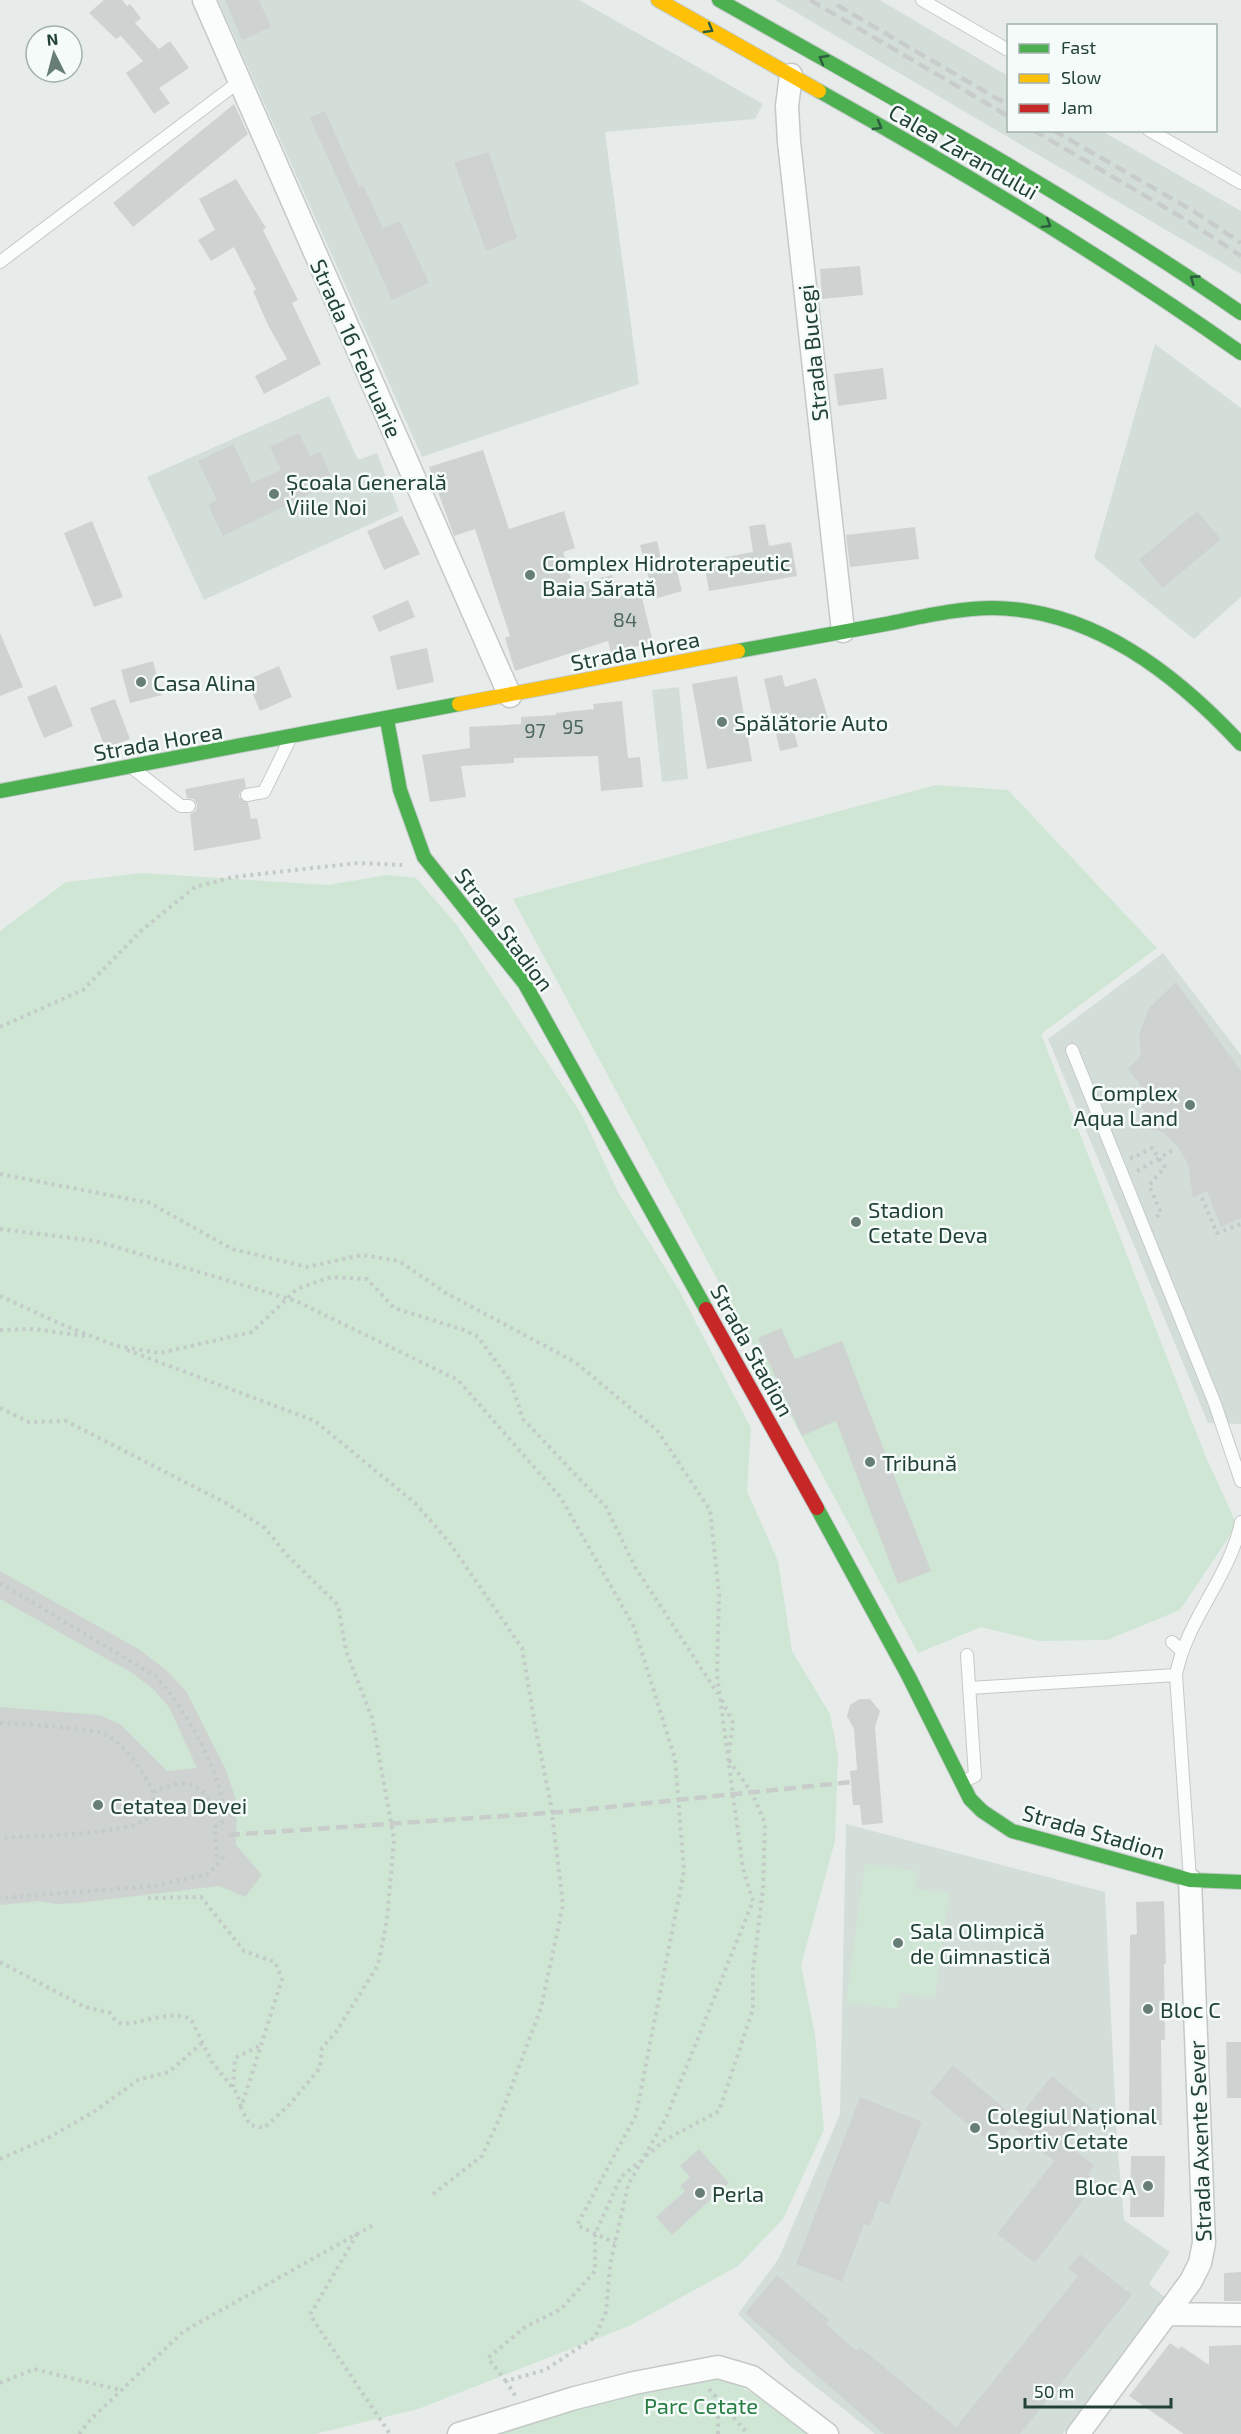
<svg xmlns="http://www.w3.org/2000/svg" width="1241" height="2434" viewBox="0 0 1241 2434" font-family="'Exo 2',sans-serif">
<rect width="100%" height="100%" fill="#e7ecea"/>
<path fill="#d4ded9" d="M218 0H579L763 104 755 119 605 132 639 384 422 457Z
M775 0H880L1008 76V130L1102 131 1241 211V274Z
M1155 344 1241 408V597L1194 639 1094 558Z
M329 396 358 460 377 453 399 511 204 600 147 477Z
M679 687 688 779 662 782 652 690Z
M1163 953 1241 1055V1424L1208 1423 1048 1039Z
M846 1824 1105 1892 1117 2141 1124 2220 1170 2252 1149 2284 1168 2300 1063 2434H875L791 2367 738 2314 779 2258 840 2114Z"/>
<path fill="#cfe6d5" d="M936 785 1008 790 1157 948 1041 1034 1205 1455 1237 1525 1180 1610 1107 1640 1039 1641 981 1627 918 1653 513 899Z
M142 873 328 885 387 875 416 878 456 924 582 1115 618 1192 679 1290 751 1428 747 1491 778 1561 792 1651 830 1714 838 1755 835 1841 801 1965 815 2035 824 2130 783 2219 738 2266 629 2326 418 2409 315 2434H0V931L66 882Z
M865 1864 917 1871 915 1889 949 1893 935 1998 900 1993 898 2009 846 2002Z
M706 2375C750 2385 772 2407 807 2434H485L601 2399Z"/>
<path fill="#ced3d1" d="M104 0H122L127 6 130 4 141 18 135 23 159 49 170 41 189 68 159 88 170 103 154 114 126 73 143 61 121 36 116 39 89 13Z
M225 0H259L271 27 242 40Z
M234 104 248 134 133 227 113 203Z
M325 111 359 187 363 185 383 228 400 221 429 283 392 300 310 118Z
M489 152 517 238 486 251 454 162Z
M236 179 266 228 263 230 298 300 292 303 321 364 264 394 255 376 287 359 268 325 253 291 256 290 234 247 211 261 198 240 215 230 199 199Z
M860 266 863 295 822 299 820 269Z
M883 368 887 399 838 406 834 374Z
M299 433 310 456 320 452 334 482 223 536 208 505 217 500 198 461 233 444 252 483 281 470 270 447Z
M483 450 509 529 564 511 575 548 563 552 573 585 612 575 618 596 640 590 653 642 611 653 608 641 515 671 505 638 510 636 475 529 454 536 429 467Z
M1197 511 1221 539 1163 588 1139 560Z
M402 516 420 554 384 570 367 531Z
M92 521 123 597 94 607 64 533Z
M765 524 769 546 791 542 797 576 709 591 704 561 753 552 749 526Z
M915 527 919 559 850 567 846 535Z
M657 541 662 563 674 560 682 591 654 599 640 545Z
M408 600 415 617 379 632 372 616Z
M0 633 23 687 0 696Z
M427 648 434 682 397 690 390 656Z
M153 661 162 695 130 703 121 670Z
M279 666 292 697 260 711 247 680Z
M782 675 785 687 816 678 829 721 794 731 798 747 780 751 764 679Z
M737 676 752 761 707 769 692 684Z
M56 685 73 726 44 738 27 697Z
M115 699 130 739 105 748 90 708Z
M622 701 628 758 640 757 643 787 601 791 598 756 514 758V763L461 766 466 797 430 802 422 755 470 748 469 727 521 724V717L556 715V713L594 709 593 704Z
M244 778 246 787 240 792 239 797 248 803 251 819 257 818 261 839 194 851 190 814 196 811 197 805 194 799 187 798 185 789Z
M1176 982 1241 1071V1218L1221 1227 1207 1191 1193 1198 1188 1164 1178 1147 1162 1132 1136 1126 1147 1114 1131 1096 1142 1087 1128 1069 1141 1055 1139 1035 1149 1008Z
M781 1328 795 1359 842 1341 931 1571 898 1584 836 1421 802 1436 758 1338Z
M0 1571 140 1650 166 1670 186 1691 226 1770 237 1803 236 1845 262 1875 245 1897 219 1886 78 1903 55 1904 40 1901 0 1905V1707L99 1715 120 1724 167 1771 197 1768 169 1707 153 1689 132 1673 0 1599Z
M859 1699H870L880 1711 875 1727 883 1823 862 1825 860 1805H853L850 1771 857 1770 854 1729 847 1716 850 1705Z
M1164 1901 1166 1964H1164L1165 2040H1161L1162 2125H1129L1130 1935 1137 1934 1136 1902Z
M1226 2042H1241V2098H1227Z
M953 2065 1017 2119 1052 2076 1093 2110 1065 2143 1095 2166 1088 2174 1097 2182 1035 2263 997 2234 1054 2161 1012 2127 995 2147 930 2093Z
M860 2097 922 2122 889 2205 879 2201 870 2226 864 2224 842 2282 796 2264Z
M699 2149 729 2183 672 2235 656 2217 685 2191 680 2186 690 2177 680 2166Z
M1131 2156H1165L1164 2217H1130Z
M1080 2254 1132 2295 1020 2434H884L745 2313 777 2275 829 2320 826 2324 857 2351 860 2347 956 2427 1078 2276 1068 2269Z
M1241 2272V2301H1224V2273Z
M1170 2343 1179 2349 1181 2346 1209 2365V2346L1241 2345V2434H1184L1129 2396Z"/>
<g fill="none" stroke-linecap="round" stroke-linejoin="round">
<g stroke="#c4c9c7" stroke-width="14">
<path id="lane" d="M922 0 1008 50
M1149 130 1241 183
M0 262 240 81
M135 770 181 806H189
M247 795 264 792 289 741
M1072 1050 1215 1404 1241 1481
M1172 1642 1181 1650
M969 1688 1176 1675
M964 1781 975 1776 967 1655
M1190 1879 1176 1675C1186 1620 1230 1577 1241 1522"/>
</g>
<g stroke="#c4c9c7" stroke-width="25">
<path id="street" d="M204 0 510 696
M791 75 787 106 789 142 843 631
M1166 2314 1241 2315
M459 2434 575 2398 634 2383 718 2367 752 2377 827 2434
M1078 2434 1191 2281 1200 2263 1204 2243 1190 1880"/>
</g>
<g stroke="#c2cac7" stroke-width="16">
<path id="fast" d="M719 0C896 100 1074 197 1241 313
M819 91C964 172 1105 257 1241 353
M738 651C787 642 837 633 886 624 921 617 957 608 993 608 1093 609 1176 674 1241 744
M387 720 400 790 424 857 525 984 706 1309
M0 791 459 704
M817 1508 909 1677 970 1799 982 1811 1012 1831 1190 1880 1241 1882"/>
</g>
<g stroke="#c2cac7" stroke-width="16">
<path id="slow" d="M658 0 819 91
M459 704 738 651"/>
</g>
<g stroke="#c2cac7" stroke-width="16">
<path id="jam" d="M706 1309 817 1508"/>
</g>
<path stroke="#c2cbc8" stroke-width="4" stroke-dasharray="3 4.5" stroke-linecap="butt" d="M0 1027 83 990 142 930 195 887 233 877 358 863 402 865
M1131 1156 1132 1158 1152 1148 1165 1167 1149 1185 1161 1213 1156 1217
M1137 1171 1173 1150
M0 1174 150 1203 232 1249 307 1267 362 1255 399 1261 446 1293 575 1362 657 1430 710 1510 719 1594 717 1675 743 1869 753 1901 666 2118 628 2185 610 2265 606 2312 595 2337 545 2370 506 2381 516 2397
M1202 1198 1217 1233 1241 1224
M0 1229 96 1241 296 1301 458 1380 561 1498 634 1627 675 1759 684 1871 636 2115 577 2225 615 2243
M0 1296 65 1326 117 1346 160 1353 252 1332 297 1289 331 1277 367 1279 394 1308 464 1330 478 1337 511 1382 523 1419 606 1507 635 1567 718 1694
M0 1330 33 1329 86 1336
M127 1350 315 1421 415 1503 449 1542 522 1648 536 1731 551 1805 563 1905 541 2008 500 2117 482 2156 433 2194
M0 1408 29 1422 66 1421 226 1503 265 1528 286 1554 338 1605 346 1651 372 1718 394 1839 387 1920 378 1965 336 2032 322 2048 320 2068 290 2104 264 2128 250 2125 241 2108 282 1979 275 1962 244 1951 201 1897 148 1898
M0 1583 155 1676C185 1706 226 1779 224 1821L215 1827 217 1856 223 1857 209 1874 154 1886 0 1898
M722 1700 733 1723 729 1753
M0 1723C17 1723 94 1729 105 1734 124 1744 141 1768 150 1786 154 1795 157 1808 149 1817 132 1835 28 1836 0 1838
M153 1792C170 1784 192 1777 206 1795 212 1803 215 1807 224 1809
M0 1962 85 2007 110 2013C113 2017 115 2021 120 2023 136 2027 168 2008 191 2019L212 2062 237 2093 241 2107
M233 2087 235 2058 261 2045
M646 2156 665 2140 719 2111 753 2009V1970L763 1889 765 1823 752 1793 729 1760
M0 2159 48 2138 95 2111 138 2080 169 2072 202 2043
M357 2234 310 2315 390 2434
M506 2381 488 2358 525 2327 561 2309 595 2271V2234L621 2177 640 2161
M0 2383 34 2369 120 2390
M709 2389 748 2434
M79 2434 91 2419 184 2331 373 2225
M718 2434V2400"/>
<use href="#lane" stroke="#fbfcfc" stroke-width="12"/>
<use href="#street" stroke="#fbfcfc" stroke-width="22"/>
<use href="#fast" stroke="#4caf50" stroke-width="14"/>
<use href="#slow" stroke="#ffc107" stroke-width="14"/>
<use href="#jam" stroke="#c62828" stroke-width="14"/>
<path stroke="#c8cdcb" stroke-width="4.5" stroke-dasharray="12 6" stroke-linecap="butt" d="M810 0 1008 116
M837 5 1008 105
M1033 130 1188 221 1241 256
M1053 130 1195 212 1241 243
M228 1835 561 1812 851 1782"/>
</g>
<defs><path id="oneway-chevron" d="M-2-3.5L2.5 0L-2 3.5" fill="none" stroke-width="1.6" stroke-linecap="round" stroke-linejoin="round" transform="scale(1.5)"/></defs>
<g stroke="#2c5d3e">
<use href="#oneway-chevron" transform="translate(709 29) rotate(30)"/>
<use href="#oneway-chevron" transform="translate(823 59) rotate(-150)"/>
<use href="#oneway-chevron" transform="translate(878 126) rotate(30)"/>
<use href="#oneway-chevron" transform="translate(1047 224) rotate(32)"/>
<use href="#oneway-chevron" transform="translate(1194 279) rotate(-144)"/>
</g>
<g fill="#677e76" stroke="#f5fbf8" stroke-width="2">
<circle cx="274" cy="494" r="6"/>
<circle cx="530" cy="575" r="6"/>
<circle cx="141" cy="682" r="6"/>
<circle cx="722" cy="722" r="6"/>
<circle cx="1190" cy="1105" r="6"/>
<circle cx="856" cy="1222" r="6"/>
<circle cx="870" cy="1462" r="6"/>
<circle cx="98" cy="1805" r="6"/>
<circle cx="898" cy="1943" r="6"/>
<circle cx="1148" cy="2009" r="6"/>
<circle cx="975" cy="2128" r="6"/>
<circle cx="1148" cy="2186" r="6"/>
<circle cx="700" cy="2193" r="6"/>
</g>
<g text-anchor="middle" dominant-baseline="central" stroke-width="5" stroke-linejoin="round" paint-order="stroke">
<g font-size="20" fill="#4e675f">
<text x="625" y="619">84</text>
<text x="573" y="726">95</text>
<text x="535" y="730">97</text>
</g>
<g font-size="22" fill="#224238" stroke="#f5fbf8">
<text transform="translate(964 151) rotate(30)">Calea Zarandului</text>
<text transform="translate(357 348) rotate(66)">Strada 16 Februarie</text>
<text transform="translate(812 353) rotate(-96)">Strada Bucegi</text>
<text transform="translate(635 650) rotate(-11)">Strada Horea</text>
<text transform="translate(158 741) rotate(-10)">Strada Horea</text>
<text transform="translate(505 929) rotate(53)">Strada Stadion</text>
<text transform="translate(753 1350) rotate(61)">Strada Stadion</text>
<text transform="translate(1094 1831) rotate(16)">Strada Stadion</text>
<text transform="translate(1199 2141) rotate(-92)">Strada Axente Sever</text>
</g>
<g font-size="22" fill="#224238" stroke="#f5fbf8" text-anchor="start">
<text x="286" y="481">Școala Generală<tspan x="286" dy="25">Viile Noi</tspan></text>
<text x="542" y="562">Complex Hidroterapeutic<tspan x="542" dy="25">Baia Sărată</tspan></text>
<text x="153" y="682">Casa Alina</text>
<text x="734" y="722">Spălătorie Auto</text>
<text x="1178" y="1092" text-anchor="end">Complex<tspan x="1178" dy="25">Aqua Land</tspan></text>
<text x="868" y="1209">Stadion<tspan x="868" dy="25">Cetate Deva</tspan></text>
<text x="882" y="1462">Tribună</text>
<text x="110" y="1805">Cetatea Devei</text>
<text x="910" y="1930">Sala Olimpică<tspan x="910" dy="25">de Gimnastică</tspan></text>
<text x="1160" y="2009">Bloc C</text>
<text x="987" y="2115">Colegiul Național<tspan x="987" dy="25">Sportiv Cetate</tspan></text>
<text x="1136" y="2186" text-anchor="end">Bloc A</text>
<text x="712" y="2193">Perla</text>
</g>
<g font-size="22" fill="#297d44" stroke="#f5fbf8">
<text x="701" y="2405">Parc Cetate</text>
</g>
</g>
<rect x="1007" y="24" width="210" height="108" fill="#f5fbf8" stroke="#a1b1ab" stroke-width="1.5"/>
<rect x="1019" y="44" width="30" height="9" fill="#4caf50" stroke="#a1b1ab" stroke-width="1.5"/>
<text x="1061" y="54" font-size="18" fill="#224238">Fast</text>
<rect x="1019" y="74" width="30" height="9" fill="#ffc107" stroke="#a1b1ab" stroke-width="1.5"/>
<text x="1061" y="84" font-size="18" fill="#224238">Slow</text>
<rect x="1019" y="104" width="30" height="9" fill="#c62828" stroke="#a1b1ab" stroke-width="1.5"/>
<text x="1061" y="114" font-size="18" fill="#224238">Jam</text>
<g transform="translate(54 54) rotate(354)"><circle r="28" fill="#f5fbf8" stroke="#a1b1ab" stroke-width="1.5"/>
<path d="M0-4.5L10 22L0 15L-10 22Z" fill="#677e76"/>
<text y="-9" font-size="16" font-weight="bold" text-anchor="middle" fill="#224238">N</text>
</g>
<path d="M1025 2398v9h146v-9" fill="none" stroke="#224238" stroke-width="3"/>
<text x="1034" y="2398" font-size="18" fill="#224238" stroke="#f5fbf8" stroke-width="4.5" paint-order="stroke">50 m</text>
</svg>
